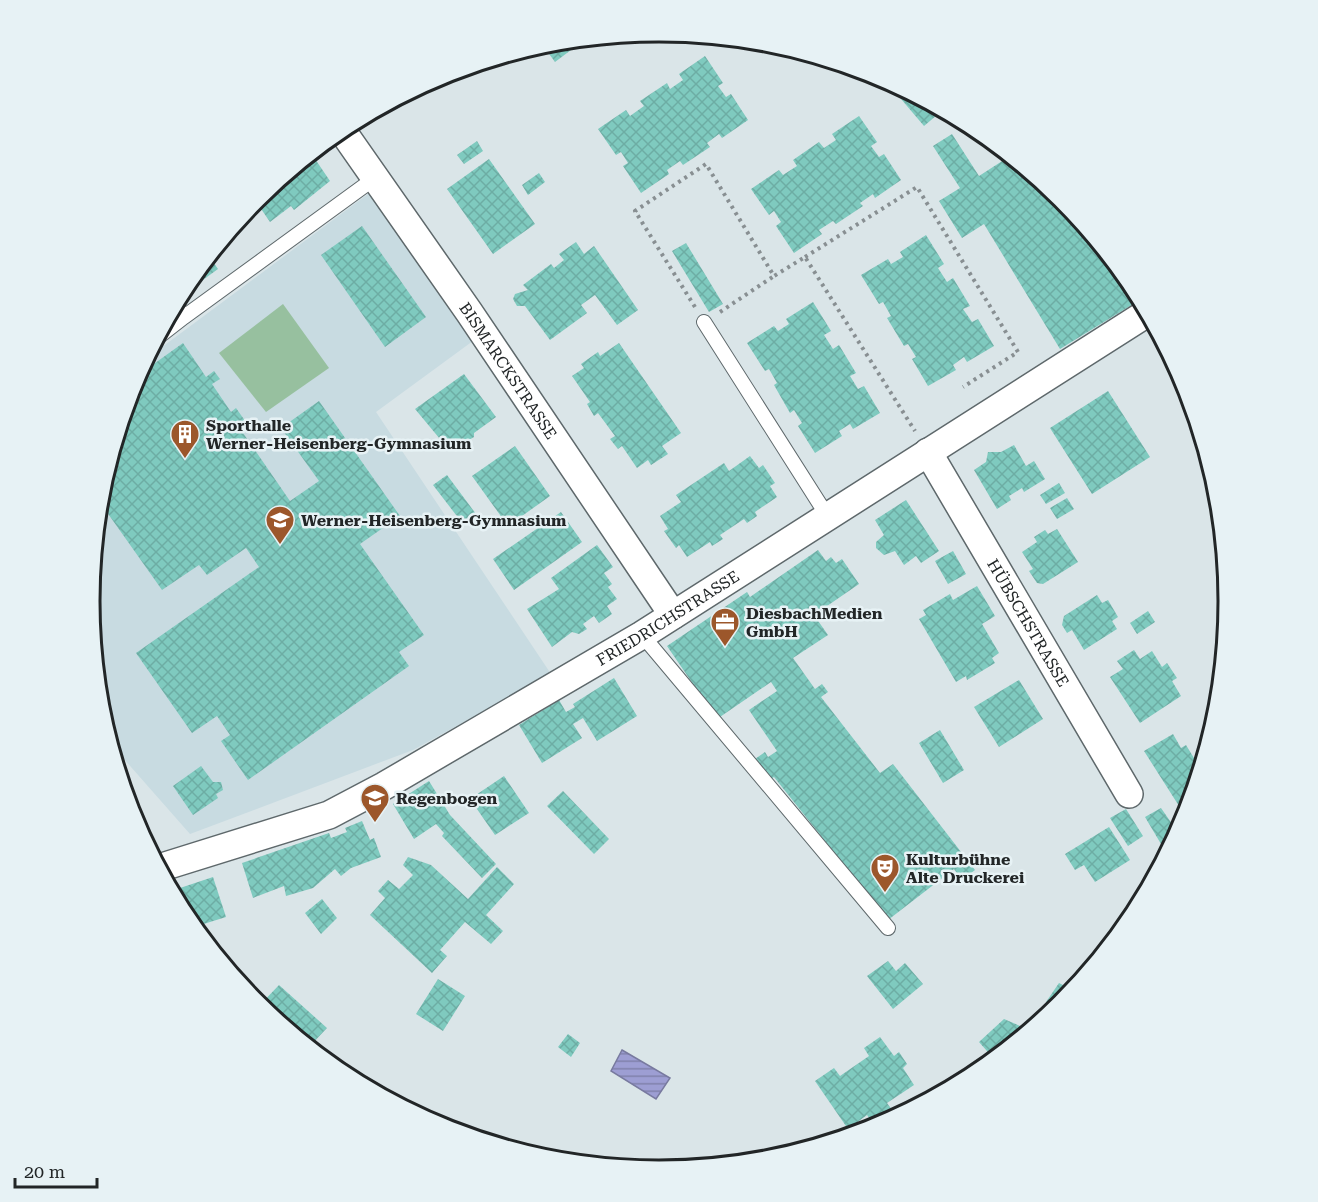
<svg xmlns="http://www.w3.org/2000/svg" width="1318" height="1202" viewBox="0 0 1318 1202" font-family="'Roboto Serif',serif">
<defs>
<pattern id="water-rules" width="6" height="5" patternUnits="userSpaceOnUse" patternTransform="scale(1.5)"><rect width="6" height="5" fill="#9d9ed3"/><path d="M0 2.5h6" fill="none" stroke="#8081ab"/></pattern>
<pattern id="building-cross-hatch" width="8" height="8" patternUnits="userSpaceOnUse" patternTransform="scale(1.5)"><rect width="8" height="8" fill="#7fcabf"/><path d="M0 0l8 8M0 8l8-8" fill="none" stroke="#6dada4"/></pattern>
</defs>
<rect width="100%" height="100%" fill="#dae5e8"/>
<path fill="#c8dbe1" d="M376 188 477 338 376 412 551 674 413 750 190 834 109 742 100 712 90 601 101 490 133 383 146 359Z"/>
<path fill="#97c09f" d="M283 304 329 368 266 412 219 353Z"/>
<path fill="url(#water-rules)" stroke="#787a9f" stroke-width="1.5" d="M622 1050 670 1078 656 1099 611 1071Z"/>
<path fill="url(#building-cross-hatch)" d="M576 40 579 44 555 62 544 47 538 52 534 47Z
M705 56 723 83 718 86 726 97 731 94 748 120 722 138 719 134 707 143 710 147 683 165 680 161 667 170 669 174 641 193 623 166 628 163 621 152 616 155 598 129 626 110 630 116 644 106 640 101 667 83 670 89 683 80 679 74Z
M884 79 943 110 924 126Z
M859 116 877 142 871 146 879 157 884 154 901 180 875 198 873 194 860 203 863 206 836 224 833 221 819 230 822 234 794 253 776 226 781 222 774 211 769 215 751 189 779 170 783 175 797 166 793 160 819 142 824 148 836 140 832 134Z
M952 134 979 176 1010 156 1062 199 1116 264 1138 301 1060 349 984 224 962 238 939 201 960 188 933 146Z
M477 141 483 151 464 164 457 155Z
M311 153 330 181 294 210 291 206 270 222 255 200Z
M489 159 535 224 493 254 447 189Z
M539 173 545 182 528 195 522 185Z
M362 226 426 317 385 347 321 255Z
M926 235 944 264 938 268 947 282 953 278 970 306 963 309 972 322 978 319 994 346 967 362 964 357 953 365 956 370 928 386 912 359 916 357 908 344 904 346 887 318 891 316 883 302 879 304 861 275 888 259 891 264 903 257 900 252Z
M576 242 584 254 594 246 638 310 617 325 595 295 581 305 587 313 550 340 525 306H517L513 299 515 294 528 290 523 285 551 264 554 268 564 260 559 254Z
M686 243 723 304 709 312 672 251Z
M209 256 218 269 189 290 186 284Z
M813 302 831 331 824 335 833 349 839 345 856 373 850 376 858 389 864 386 880 413 853 429 850 424 839 431 842 436 815 453 798 426 802 423 794 410 790 413 774 385 777 383 769 369 765 371 747 343 774 326 778 331 789 324 786 319Z
M183 343 206 377 214 371 220 379 212 384 231 412 236 408 248 425 241 430 290 501 319 481 281 428 319 401 400 516 360 544 424 635 399 652 409 666 248 780 221 741 230 735 217 716 192 733 136 653 259 567 246 548 207 575 199 565 162 590 99 501 133 383 137 376Z
M619 343 681 433 662 446 668 454 651 465 648 460 637 468 622 446 618 449 610 439 615 436 598 413 594 416 587 404 590 402 572 376 584 368 581 364 598 352 600 356Z
M464 374 496 417 474 433V437L450 451 415 409Z
M1108 391 1150 457 1092 494 1050 428Z
M1014 445 1026 466 1034 461 1045 479 1024 492 1022 488 1009 496 1011 500 997 509 974 470 986 462 988 452H1001Z
M515 446 550 496 508 526 472 476Z
M750 456 759 468 763 465 775 483 770 486 777 497 755 512 757 516 747 523 744 519 720 535 723 539 712 546 710 542 687 557 679 545 676 548 664 531 668 529 660 516 681 502 676 495 724 463 729 471Z
M447 475 476 514 463 524 433 485Z
M1059 483 1065 493 1046 504 1040 495Z
M1067 498 1074 509 1057 519 1050 508Z
M906 500 939 551 921 563 916 556 904 565 895 551 884 555 876 548V542L884 535 875 520Z
M561 512 582 542 514 590 493 559Z
M1057 529 1078 562 1043 584 1037 583 1029 571 1033 569 1022 552 1037 542 1034 537 1045 530 1048 534Z
M597 545 613 567 604 573 612 584 608 587 617 599 607 606 612 614 599 623 594 616 583 624 587 629 579 634 572 632 552 647 527 609 559 589 551 578Z
M818 550 826 561 831 557 836 563 842 559 859 584 814 615 828 635 793 658 815 689 822 684 828 692 821 697 880 773 893 764 975 870 962 880 954 869 888 920 774 777 769 780 755 759 765 752 768 757 777 751 749 710 777 691 771 682 717 719 667 646 747 592 750 597Z
M953 551 966 574 948 584 935 561Z
M977 586 995 616 982 624 999 653 992 658 995 663 967 680 966 676 956 682 919 619 926 615 923 610 950 594 953 600Z
M1097 595 1102 603 1108 600 1118 617 1112 621 1117 629 1084 650 1072 630 1067 633 1062 625 1064 616Z
M1148 611 1155 622 1137 634 1130 623Z
M1134 650 1140 659 1152 651 1162 667 1167 663 1177 678 1172 681 1181 696 1140 723 1110 677 1123 669 1117 661Z
M614 678 637 716 597 741 583 718 573 724 582 738 542 763 519 725 559 700 566 712 575 707 573 704Z
M1019 680 1043 719 999 747 974 707Z
M940 730 964 770 943 783 919 743Z
M1173 734 1181 748 1186 745 1197 763 1193 766 1199 775 1192 798 1179 806 1144 751Z
M201 766 213 782H221L223 790 216 794 218 798 193 815 173 786Z
M504 776 529 813 495 835 470 799Z
M429 781 450 815 496 864 482 878 442 836 444 833 436 824 414 839 393 804Z
M563 791 609 839 594 854 547 806Z
M1161 808 1177 831 1161 844 1145 817Z
M1126 809 1143 836 1128 846 1110 818Z
M362 821 370 840 374 838 381 857 351 868 341 876 335 869 313 888 286 896 284 886 253 898 242 863 329 833 331 838 347 832 345 828Z
M1109 827 1130 860 1095 882 1084 865 1075 870 1065 854Z
M408 857 431 865 468 899 497 867 514 884 486 915 503 931 491 944 465 922 440 950 447 956 432 973 370 915 385 898 378 891 388 880 399 889 413 875 403 865Z
M213 877 226 917 194 927 171 891Z
M322 899 337 918 321 934 305 913Z
M888 961 896 971 905 963 923 984 893 1009 867 976Z
M438 979 465 996 443 1031 416 1014Z
M1059 983 1073 990 1055 1009 1046 1002Z
M279 985 327 1028 309 1047 259 1006Z
M1004 1019 1027 1029 994 1059 979 1042Z
M568 1034 580 1043 571 1057 558 1047Z
M880 1037 894 1056 899 1052 907 1064 903 1068 914 1085 887 1103 895 1114 876 1127 867 1115 848 1129 815 1081 834 1068 840 1076 869 1056 864 1048Z"/>
<g fill="none" stroke-linecap="round" stroke-linejoin="round">
<g stroke="#5e686b" stroke-width="16">
<path id="lane" d="M184 317 375 178
M704 322 828 517
M157 338 184 317 175 304
M642 635 888 928"/>
</g>
<g stroke="#5e686b" stroke-width="30">
<g id="street">
<path id="s1" d="M341 129 469 312 673 615"/>
<path id="s2" d="M928 452 1129 794"/>
<path id="s3" d="M159 868 329 815 384 786 642 635 1147 313"/>
</g>
</g>
<path stroke="#888f92" stroke-width="4" stroke-dasharray="3 4.5" stroke-linecap="butt" d="M805 257 917 187 1018 352 963 387
M695 307 635 211 706 164 774 276 805 257 915 431
M720 312 774 276"/>
<use href="#lane" stroke="#fff" stroke-width="14"/>
<use href="#street" stroke="#fff" stroke-width="27"/>
</g>
<defs>
<g id="building-pin" transform="scale(1.5)"><path d="M0 17L-7.5 6A9.5 9.5 0 1 1 7.5 6Z" fill="#9c572b" stroke="#e7f2f5"/><path d="M-4-6H4V6H1V3H-1V6H-4ZM-2.5-4.3h1.7v1.8h-1.7ZM.8-4.3h1.7v1.8H.8ZM-2.5-1h1.7V.8h-1.7ZM.8-1h1.7V.8H.8Z" fill="#fff"/></g>
<g id="school-pin" transform="scale(1.5)"><path d="M0 17L-7.5 6A9.5 9.5 0 1 1 7.5 6Z" fill="#9c572b" stroke="#e7f2f5"/><path d="M0-5L7-2L0 1L-7-2ZM-4 1L0 2.5L4 1V4Q0 6-4 4Z" fill="#fff"/></g>
<g id="office-pin" transform="scale(1.5)"><path d="M0 17L-7.5 6A9.5 9.5 0 1 1 7.5 6Z" fill="#9c572b" stroke="#e7f2f5"/><path d="M-6-3h4V-5.5h4V-3h4V5H-6ZM-1-4.5V-3h2v-1.5ZM-6 0V1H6V0Z" fill="#fff"/></g>
<g id="theatre-pin" transform="scale(1.5)"><path d="M0 17L-7.5 6A9.5 9.5 0 1 1 7.5 6Z" fill="#9c572b" stroke="#e7f2f5"/><path d="M-5-5.5Q0-4 5-5.5V0Q5 5 0 6Q-5 5-5 0ZM-3.3-2.5H-1v1.5H-3.3ZM1-2.5H3.3v1.5H1ZM-2.8 1Q0 5.5 2.8 1Z" fill="#fff"/></g>
</defs>
<g fill-rule="evenodd">
<use href="#building-pin" x="185" y="434"/>
<use href="#school-pin" x="280" y="520"/>
<use href="#office-pin" x="725" y="622"/>
<use href="#school-pin" x="375" y="798"/>
<use href="#theatre-pin" x="885" y="868"/>
</g>
<g text-anchor="middle" dominant-baseline="central" stroke-width="5" stroke-linejoin="round" paint-order="stroke">
<g font-size="16" fill="#222627" stroke="#e7f2f5">
<text stroke="none"><textPath href="#s1" startOffset="294">BISMARCKSTRASSE</textPath></text>
<text stroke="none"><textPath href="#s3" startOffset="570">FRIEDRICHSTRASSE</textPath></text>
<text stroke="none"><textPath href="#s2" startOffset="198">HÜBSCHSTRASSE</textPath></text>
</g>
<g font-size="16" font-weight="bold" fill="#222627" stroke="#e7f2f5" text-anchor="start">
<text x="206" y="425">Sporthalle<tspan x="206" dy="18">Werner-Heisenberg-Gymnasium</tspan></text>
<text x="301" y="520">Werner-Heisenberg-Gymnasium</text>
<text x="746" y="613">DiesbachMedien<tspan x="746" dy="18">GmbH</tspan></text>
<text x="396" y="798">Regenbogen</text>
<text x="906" y="859">Kulturbühne<tspan x="906" dy="18">Alte Druckerei</tspan></text>
</g>
</g>
<path d="M0 0H1318V1202H0ZM100 601a559 559 0 1 1 1118 0a559 559 0 1 1-1118 0Z" fill="#e7f2f5" fill-rule="evenodd"/>
<path fill="none" stroke="#222627" stroke-width="3" d="M100 601a559 559 0 1 1 1118 0a559 559 0 1 1-1118 0Z"/>
<path d="M15 1178v9h82v-9" fill="none" stroke="#222627" stroke-width="3"/>
<text x="24" y="1178" font-size="18" fill="#222627" stroke="#e7f2f5" stroke-width="4.5" paint-order="stroke">20 m</text>
</svg>
